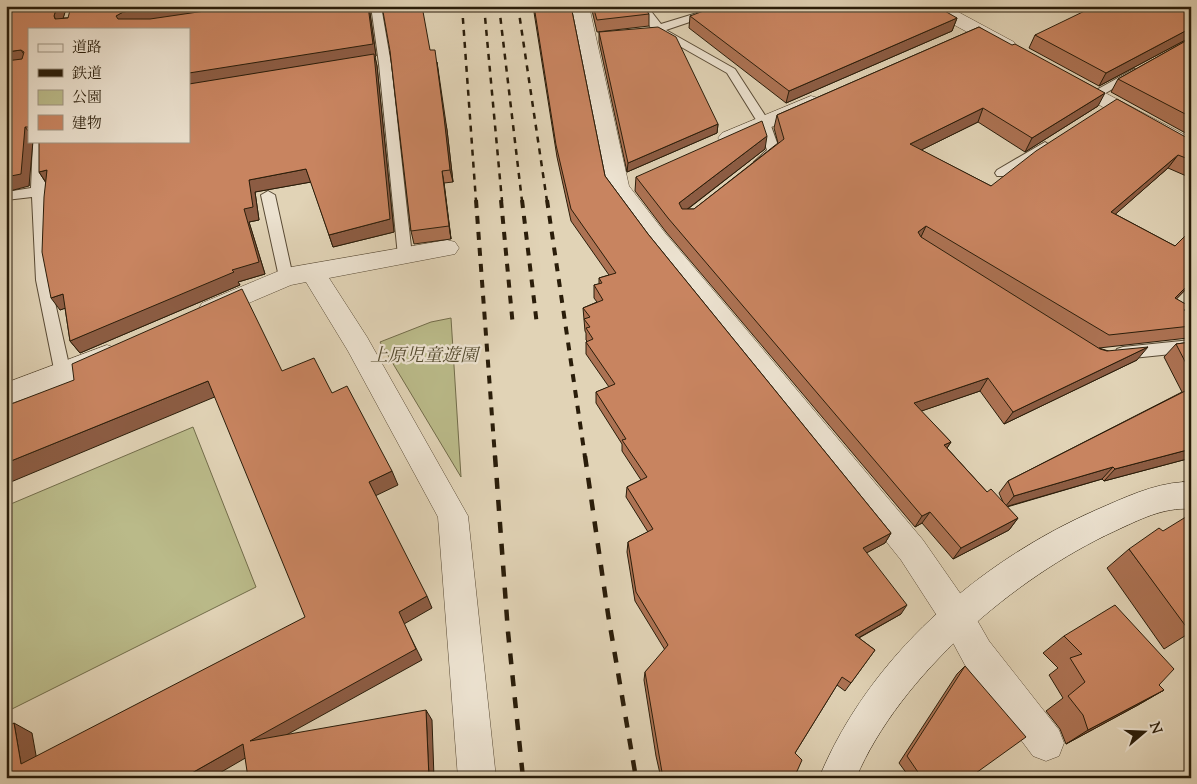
<svg xmlns="http://www.w3.org/2000/svg" width="1197" height="784" viewBox="0 0 1197 784" font-family="'Sorts Mill Goudy','Noto Serif JP',serif">
<rect width="100%" height="100%" fill="#e1d3b6"/>
<filter id="stains"><feTurbulence type="fractalNoise" baseFrequency=".004" numOctaves="4"/><feColorMatrix values="0 0 0 0 .2 0 0 0 0 .09 0 0 0 0 .02 0 0 0 .5 -.17"/></filter>
<radialGradient id="worn" r=".72"><stop offset=".6" stop-color="#630" stop-opacity="0"/><stop offset="1" stop-color="#630" stop-opacity=".3"/></radialGradient>
<path fill="#baba89" stroke="#726c4a" d="M451 318 461 477 380 342 431 322Z
M193 427 256 587 6 712V506Z"/>
<g fill="none" stroke-linecap="round" stroke-linejoin="round">
<g stroke="#584a35" stroke-width="2">
<path id="lane" d="M371 6H381L391 64 412 256 405 261 398 256 379 64Z
M636 6H647L661 24 720 6H737L666 30 735 69 770 123 780 151C775 158 765 167 755 165L754 162 767 150 758 123 727 73 653 31Z
M1134 69 1140 72 1138 74 1099 97 1095 98 1089 94Z
M33 141H45V192L50 280 71 374 69 378 63 380 57 378 55 374 36 280 32 197 6 200V192L31 188Z
M1045 142 1051 146 1049 149 1007 176H997L995 173 997 170Z
M268 191 275 195 293 277 291 281H281L279 277 261 195Z
M1191 340V352L1123 359 1117 357 1115 353 1117 349 1123 347Z"/>
</g>
<g stroke="#584a35" stroke-width="1">
<path id="street" d="M571 6H589L629 186 665 233 923 540 969 606 989 641 1059 730 1064 743 1059 756 1046 761 1033 756 965 665 945 628 901 560 649 245 610 192 607 187Z
M924 6H947L1014 42 1016 46 1014 50H1000L927 10Z
M1069 74 1191 138V154L1183 152 1062 84 1059 80 1062 76Z
M811 96 818 98 821 102 818 106 736 143 729 145 722 143 718 138 722 133Z
M447 240 455 242 459 248 455 254 329 278 367 337 468 516 496 778H458L438 517 348 351 306 282 291 285 211 319 202 317 198 310 202 303 286 268Z
M107 345 116 348 120 355 116 362 73 382 6 405V383Z"/>
</g>
<g stroke="#2a1d0a" stroke-width="1">
<path id="secondary" d="M1183 482 1191 483V509C1163 507 1139 520 1115 531 1015 577 900 675 856 778H819C869 657 978 562 1096 510 1124 498 1152 484 1183 482Z"/>
</g>
<use href="#lane" fill="#ece2d0" fill-rule="evenodd"/>
<use href="#street" fill="#ece2d0" fill-rule="evenodd"/>
<use href="#secondary" fill="#ece2d0" fill-rule="evenodd"/>
<path stroke="#2a1d0a" stroke-width="2.5" stroke-dasharray="6 6" stroke-linecap="butt" d="M462 6 476 201
M484 6 502 201
M499 6 522 201
M518 6 547 201"/>
<path stroke="#2a1d0a" stroke-width="4" stroke-dasharray="8 8" stroke-linecap="butt" d="M476 200 495 457
M501 200 513 327
M522 200 537 325
M547 200 585 457"/>
<path stroke="#2a1d0a" stroke-width="4.5" stroke-dasharray="11 11" stroke-linecap="butt" d="M495 456 508 632 523 778
M585 456 608 614 636 778"/>
</g>
<path fill="#ac7253" stroke="#2a1d0a" d="M6 6H67L63 18 369 6 376 56 375 57 377 66 394 232 333 247 311 182 255 192 259 220 249 222 265 274 238 282 240 285 80 353 70 341 65 308 60 310 46 183 39 172 189 141 29 29V186Z
M533 6H571L605 176 648 234 891 533 885 543 866 553 901 614 859 638 875 650 845 691 837 685 795 753 794 778H661L656 756 644 680 645 672 665 650 635 601 627 552 628 542 648 532 626 497 627 487 641 480 622 451V444L596 403V392L609 387 586 354V342L587 341 586 340V333L585 331 583 308 597 302 594 298V285L599 284V278L609 275 571 221 557 157Z
M591 6H643L649 14V26L597 32Z
M1191 6V37L1099 86 1029 48 1035 35Z
M690 16 957 18 952 31 786 103 689 28Z
M979 27 1098 106 1025 152 978 122 921 150 991 186 1191 140V178L1168 168 1115 214 1175 246 1191 230V284L1176 299 1189 306 1185 310 1191 317V335L1188 338 1099 348 1137 360 1004 424 980 391 921 411 951 442 947 448 987 492 1003 502 999 493 1008 481 1182 392 1164 357 1176 344 1191 342V463L1187 459 1104 481 1102 479 1007 507 1018 518 1009 530 953 559 922 523 915 527 666 232 635 191 636 177 765 149 688 209H694L778 143 774 128 777 115Z
M599 32 718 124 717 133 627 172 599 42Z
M1191 38V136L1111 92 1118 79Z
M430 50 447 130 453 182 444 183 451 239 414 244 411 231 390 51Z
M1129 549 1191 632 1164 649 1107 568Z
M1064 636 1159 685 1164 690 1138 705 1066 744 1060 729 1046 711 1063 698 1049 675 1058 668 1043 653Z
M965 666 969 778H910L899 763 957 674Z"/>
<path fill="#8c5c43" stroke="#2a1d0a" d="M57 6H67L60 28 54 16Z
M164 6H258L122 29 116 16 123 12Z
M368 6H369L376 56 375 57 377 66 394 232 333 247 329 235 390 219 189 86V73Z
M957 18 952 31 786 103 789 91Z
M1191 28V37L1099 86 1106 73Z
M21 50 29 62 6 65V52Z
M437 62 447 130 453 182 450 170Z
M1105 93 1098 106 1025 152 1032 138Z
M983 108 978 122 905 158 910 144Z
M718 124 717 133 627 172 628 163Z
M25 127 29 132V141H33L29 186 6 192V177Z
M767 136 765 149 677 217 679 203Z
M1178 155 1168 168 1102 226 1111 212Z
M306 169 311 182 255 192 259 220 249 222 265 274 238 282 240 285 80 353 70 341 232 270 249 180Z
M47 170V184L39 172Z
M442 171 444 183 451 239 449 226Z
M926 226 920 239 918 232Z
M1191 282V284L1164 312 1175 298Z
M63 294 72 306 60 310 51 298Z
M1148 347 1137 360 1004 424 1013 412Z
M988 378 980 391 907 416 914 403Z
M208 381 217 396 6 484V463Z
M951 442 943 454 944 445Z
M1191 449V456L1187 459 1104 481 1115 469Z
M1113 467 1102 479 1005 507 1014 496Z
M392 471 398 485 375 496 369 482Z
M930 512 922 523 915 527 922 516Z
M1018 518 1009 530 953 559 961 548Z
M891 533 885 543 857 558 863 548Z
M427 596 432 608 404 624 422 660 261 749 250 741 399 612Z
M907 605 901 614 849 643 855 635Z
M1164 690 1138 705 1066 744 1088 730Z
M426 710 432 720 434 778H429Z
M14 723 32 733 39 772 21 764Z
M243 744 254 753 211 778H183Z"/>
<path fill="#c88460" stroke="#2a1d0a" d="M6 6H57L54 16 55 19 68 18 71 6H164L123 12 116 16 118 19H150L239 6H368L373 44 189 73V29H29V127H25L21 174 6 177V61L22 59 24 52 21 50 6 52Z
M382 6H422L430 50H435L444 117 450 170 442 171 449 226 411 231 390 51Z
M534 6H571L605 176 648 234 891 533 863 548 907 605 855 635 875 650 851 683 842 677 795 753 802 760 794 778H663L658 749 645 672 668 645 636 592 628 542 653 529 627 487 647 477 622 440 626 439 596 392 615 384 586 342 593 339 586 328 590 327 584 319 590 317 583 308 603 300 594 285 602 283 599 278 616 273 571 209 556 145Z
M593 6H643L649 14 597 20Z
M717 6H936L957 18 789 91 690 16Z
M1095 6H1191V28L1106 73 1035 35Z
M658 27 676 37 718 124 628 163 599 32Z
M979 27 1012 45 1015 44 1105 93 1032 138 983 108 910 144 991 186 1036 151 1117 99 1191 140V160L1178 155 1111 212 1175 246 1191 230V282L1175 298 1189 306 1184 310 1191 317V326L1109 335 926 226 918 232 921 237 1100 349 1107 351 1148 347 1013 412 988 378 914 403 951 442 944 445 987 492 991 489 1018 518 961 548 930 512 922 516 668 218 636 177 762 121 767 136 679 203 682 209H694L784 139 777 115Z
M1191 38V117L1118 79Z
M374 54 390 219 329 235 306 169 249 180 253 207 244 209 259 262 232 270 234 272 70 341 63 294 51 298 42 252 44 197 47 170 39 172V141H189V84Z
M242 289 282 371 314 358 332 393 347 386 392 471 369 482 427 596 399 612 416 649 250 741 426 710 429 778H248L243 744 183 778H6V727L14 723 21 764 305 617 208 381 6 463V406L74 380 72 364Z
M1191 342V373L1176 344Z
M1191 388V449L1115 469 1113 467 1014 496 1008 481Z
M1189 515 1191 516 1190 632 1129 549 1159 528 1163 531Z
M1115 605 1174 669 1159 685 1164 690 1088 730 1083 715 1068 696 1085 682 1070 658 1082 654 1064 636Z
M965 666 1026 737 969 778H922L907 756Z"/>
<g text-anchor="middle" dominant-baseline="central" stroke-width="4.5" stroke-linejoin="round" paint-order="stroke">
<g font-size="18" font-style="italic" fill="#554c30" stroke="#ece2d0">
<text x="424" y="357">上原児童遊園</text>
</g>
</g>
<rect width="1197" height="784" fill="none" stroke="#e1d3b6" stroke-width="25"/>
<rect x="8" y="8" width="1182" height="769" fill="none" stroke="#2a1d0a" stroke-width="2.5"/>
<rect x="12" y="12" width="1172" height="759" fill="none" stroke="#2a1d0a"/>
<rect x="28" y="28" width="162" height="115" fill="#ece2d0" stroke="#9e9381"/>
<rect x="38" y="44" width="25" height="8" fill="#ece2d0" stroke="#9e9381"/>
<text x="72" y="52" font-size="15" fill="#2a1d0a">道路</text>
<rect x="38" y="69" width="25" height="8" fill="#2a1d0a" stroke="#9e9381"/>
<text x="72" y="78" font-size="15" fill="#2a1d0a">鉄道</text>
<rect x="38" y="90" width="25" height="15" fill="#baba89" stroke="#9e9381"/>
<text x="72" y="102" font-size="15" fill="#2a1d0a">公園</text>
<rect x="38" y="115" width="25" height="15" fill="#c88460" stroke="#9e9381"/>
<text x="72" y="128" font-size="15" fill="#2a1d0a">建物</text>
<g transform="translate(1144 732) rotate(71)" stroke="#ece2d0" stroke-width="4" paint-order="stroke">
<path d="M0-4L9 19L0 12L-9 19Z" fill="#2a1d0a"/>
<text y="-8" font-size="14" font-weight="bold" text-anchor="middle" fill="#2a1d0a">N</text>
</g>
<rect width="100%" height="100%" filter="url(#stains)"/>
<rect width="100%" height="100%" fill="url(#worn)"/>
</svg>
